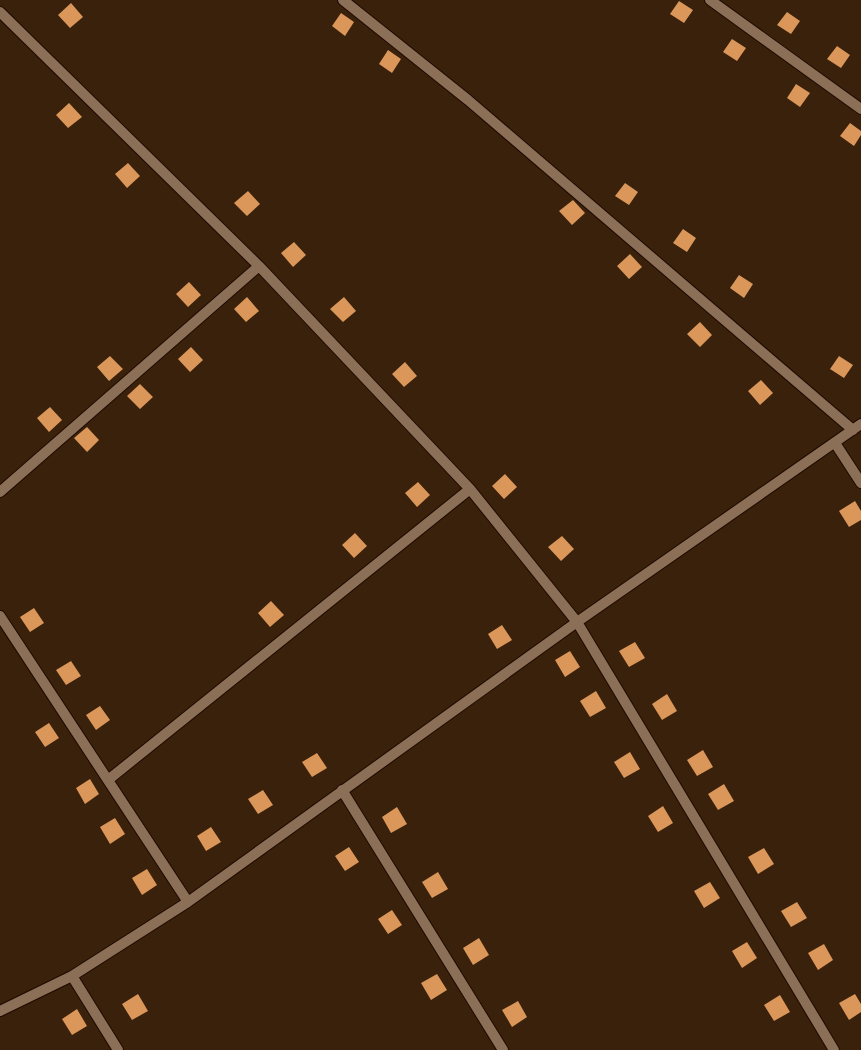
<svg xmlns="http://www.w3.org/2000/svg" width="861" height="1050" viewBox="0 0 861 1050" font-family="Figtree,sans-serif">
<rect width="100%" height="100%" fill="#39210b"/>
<path fill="#db965a" d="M679 1 693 10 684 23 670 14Z
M71 3 83 17 70 28 58 15Z
M787 12 800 21 791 34 777 25Z
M341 13 354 22 345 36 332 26Z
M732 39 746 48 737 61 723 52Z
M837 46 850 55 841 68 827 59Z
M388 50 401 59 392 73 379 64Z
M796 84 810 93 800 107 787 98Z
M69 103 82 117 68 128 56 115Z
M850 123 861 131V135L854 146 840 136Z
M128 163 140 176 127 188 115 174Z
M625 183 638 192 629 205 615 196Z
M248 191 260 204 247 216 234 203Z
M573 200 585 213 572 225 559 211Z
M683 229 696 238 687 252 673 243Z
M294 242 306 255 293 267 281 253Z
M630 254 642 267 629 279 617 266Z
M739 275 753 284 744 298 730 288Z
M189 282 201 295 188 307 176 294Z
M247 297 259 311 246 322 234 309Z
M344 297 356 311 343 322 330 309Z
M700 322 712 335 700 347 687 334Z
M191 347 203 360 190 372 178 359Z
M110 356 123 369 109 381 97 367Z
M839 356 853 365 844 378 830 369Z
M405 362 417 376 404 387 392 374Z
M761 380 773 393 760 405 748 391Z
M140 384 153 397 140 409 127 396Z
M50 407 62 420 49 432 37 418Z
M87 427 99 440 87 452 74 438Z
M505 474 517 487 504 499 492 486Z
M418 482 430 495 417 507 405 493Z
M855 501 861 511V520L849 527 839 511Z
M355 533 367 546 354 558 342 545Z
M562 536 574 549 561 561 548 547Z
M271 601 284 615 270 627 258 613Z
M34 608 44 623 30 632 20 617Z
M502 625 512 640 497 649 488 634Z
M635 642 645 658 629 667 619 651Z
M570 651 580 667 565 677 555 660Z
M71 661 81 676 66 685 56 670Z
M596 691 606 708 590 717 580 701Z
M667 694 677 711 662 720 652 704Z
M100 706 110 720 96 730 86 715Z
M49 723 59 738 45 747 35 732Z
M703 750 713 767 697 776 687 760Z
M630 752 640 769 624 778 614 762Z
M317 753 327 768 312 777 302 762Z
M90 779 99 794 85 804 76 788Z
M724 784 734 801 718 810 708 794Z
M263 790 273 805 258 814 248 799Z
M663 806 673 823 658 832 648 816Z
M397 807 407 824 391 833 382 817Z
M115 818 125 834 110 844 100 827Z
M211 827 221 842 206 851 197 836Z
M349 847 359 862 345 871 335 856Z
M764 848 774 864 758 874 748 857Z
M147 869 157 885 142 895 132 878Z
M438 872 448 889 432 898 422 882Z
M710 882 720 898 704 908 694 891Z
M797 902 807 918 791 927 781 911Z
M392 910 402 925 388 934 378 919Z
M479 938 489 955 473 965 463 948Z
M747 942 757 958 742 968 732 951Z
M824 944 833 960 818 970 808 953Z
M437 974 447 990 431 1000 421 983Z
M138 994 148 1011 132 1020 122 1004Z
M855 994 861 1004V1012L849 1020 839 1003Z
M780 995 790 1012 774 1021 764 1005Z
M518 1001 527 1017 512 1027 502 1010Z
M77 1009 87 1026 72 1035 62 1019Z"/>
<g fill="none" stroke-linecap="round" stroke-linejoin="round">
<g stroke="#1f0a00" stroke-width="12">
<path id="street" d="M343 0 468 100 853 430
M710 0 861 109
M0 12 259 266 470 489 577 622 834 1050
M835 443 861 483
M0 492 259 266
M0 616 188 902
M108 780 470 489
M342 790 503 1050
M72 976 118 1050
M0 1011 72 976 188 902 577 622 861 424"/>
</g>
<use href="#street" stroke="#8b6f57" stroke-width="10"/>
</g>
</svg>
